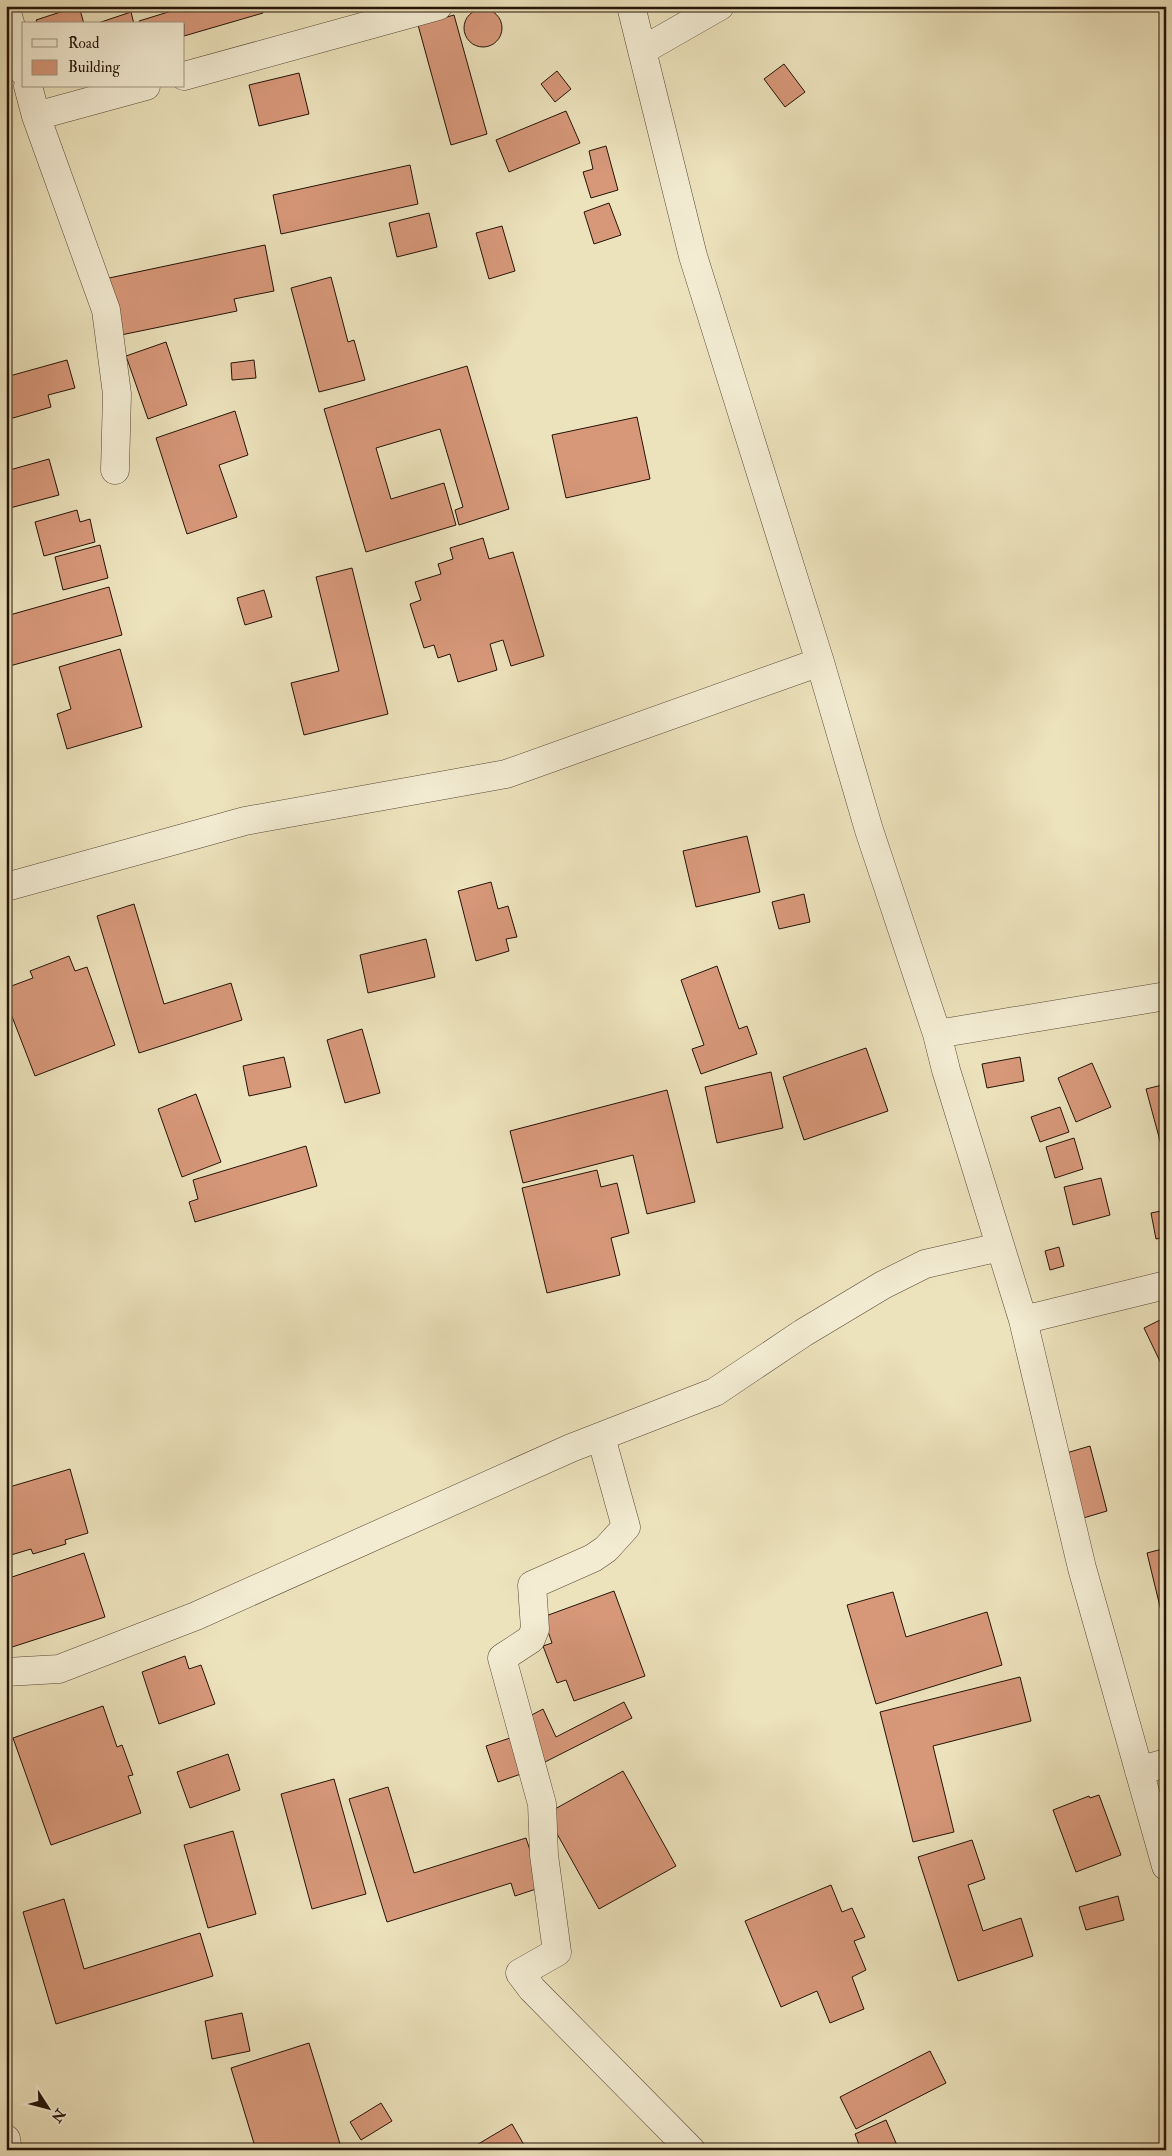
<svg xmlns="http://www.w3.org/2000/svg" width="1172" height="2156" viewBox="0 0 1172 2156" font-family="'IM FELL Double Pica',serif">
<rect width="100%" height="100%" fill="#ece2bc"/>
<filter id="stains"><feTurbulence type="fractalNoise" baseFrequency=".004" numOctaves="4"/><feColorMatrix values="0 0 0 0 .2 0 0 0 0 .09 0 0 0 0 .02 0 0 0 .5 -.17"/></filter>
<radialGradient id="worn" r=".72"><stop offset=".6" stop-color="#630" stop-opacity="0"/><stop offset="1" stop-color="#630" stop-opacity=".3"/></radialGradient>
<path fill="#d7987a" stroke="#241307" d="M79 6 84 24H38L36 20Z
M178 6H261L263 13 184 36V24H140L139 21 178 9Z
M464 28a19 19 0 1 1 38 0a19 19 0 1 1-38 0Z
M131 12 134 24H95Z
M454 15 487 134 451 145 418 25Z
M784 64 805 92 785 107 764 79Z
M557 71 571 89 555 102 541 84Z
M299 73 309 114 259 126 249 85Z
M566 111 580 143 509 172 496 140Z
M606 146 618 190 591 198 583 172 593 169 589 151Z
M410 165 418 204 281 234 273 195Z
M609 203 621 235 594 244 584 212Z
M429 213 437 247 397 257 389 223Z
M502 226 515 271 489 279 476 233Z
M265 245 274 291 234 299 237 311 121 335 109 278Z
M331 277 348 342 354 340 365 380 319 392 291 288Z
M166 342 187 405 148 419 126 356Z
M67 360 75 388 48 395 51 407 6 420V377Z
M254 360 256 378 232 380 231 363Z
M467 366 509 509 459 525 455 510 463 507 440 429 376 448 391 499 444 483 456 525 366 552 324 409Z
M235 411 248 455 219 465 237 517 187 534 156 438Z
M637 417 650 479 566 498 552 435Z
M49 459 59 495 6 509V471Z
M77 510 80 522 90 519 95 542 44 556 35 522Z
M483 538 489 559 513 552 544 656 511 666 503 640 490 644 497 670 458 682 450 654 438 658 434 645 424 648 410 604 421 600 415 582 441 574 438 564 453 559 450 548Z
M100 545 108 578 63 590 55 557Z
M352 568 388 714 304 735 291 683 339 671 316 577Z
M109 587 122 635 6 667V616Z
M264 590 272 617 245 625 237 598Z
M120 649 142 727 67 749 57 714 71 709 59 667Z
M6 813 11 831 6 832Z
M747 836 760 892 696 907 683 851Z
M491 882 498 909 508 906 517 937 506 939 509 951 476 961 458 891Z
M804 894 810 922 779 929 772 902Z
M134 904 164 1004 231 983 242 1020 139 1053 97 916Z
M426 939 435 977 368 993 360 955Z
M69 956 75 971 87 967 115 1045 35 1076 6 1001V988L33 978 30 971Z
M717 966 739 1029 747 1026 757 1054 701 1074 692 1049 704 1045 681 980Z
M362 1029 380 1093 345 1103 327 1040Z
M866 1048 888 1111 804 1140 783 1077Z
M284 1057 291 1087 249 1096 243 1066Z
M1020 1057 1024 1081 987 1088 982 1064Z
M1092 1063 1111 1107 1076 1122 1058 1078Z
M771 1072 783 1128 717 1143 705 1087Z
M1166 1084V1163L1146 1089Z
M667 1090 695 1202 647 1214 633 1155 523 1183 510 1131Z
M196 1094 221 1162 182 1177 158 1109Z
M1060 1107 1069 1132 1040 1142 1031 1117Z
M1074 1138 1083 1169 1055 1178 1046 1147Z
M306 1146 317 1186 195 1222 189 1202 198 1199 193 1180Z
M597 1170 601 1187 617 1183 629 1233 611 1238 620 1275 547 1293 522 1188Z
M1101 1178 1110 1215 1073 1225 1064 1187Z
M1166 1210V1237L1156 1239 1151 1213Z
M1059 1247 1064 1266 1050 1270 1045 1251Z
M1166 1317V1374L1144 1328Z
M1090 1446 1107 1511 1080 1519 1063 1454Z
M70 1469 88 1533 65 1540 66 1544 33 1554 31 1549 11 1555 6 1539V1488Z
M1166 1548V1614L1162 1615 1147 1553Z
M84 1553 105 1617 6 1649V1579Z
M614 1591 645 1676 574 1701 566 1680 557 1683 543 1646 552 1643 543 1617Z
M893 1592 906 1637 987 1612 1002 1665 876 1704 847 1605Z
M185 1656 189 1669 201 1665 215 1704 159 1724 142 1672Z
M1020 1677 1031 1721 933 1746 954 1832 913 1842 880 1712Z
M624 1702 632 1718 545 1762 524 1719 543 1709 556 1737Z
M103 1706 117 1747 122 1745 133 1775 128 1776 141 1813 51 1845 13 1738Z
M510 1738 521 1774 498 1782 486 1746Z
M228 1754 240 1790 190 1808 177 1772Z
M623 1771 676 1866 599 1909 546 1814Z
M334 1779 366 1894 312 1909 281 1794Z
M388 1787 414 1873 526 1838 542 1887 515 1896 511 1883 387 1922 349 1799Z
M1099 1795 1121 1855 1076 1872 1053 1810 1089 1796 1090 1798Z
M233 1831 256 1914 208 1928 184 1845Z
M972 1840 985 1879 968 1885 983 1931 1021 1918 1033 1956 958 1981 918 1857Z
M831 1885 842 1912 852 1908 865 1937 854 1941 866 1970 852 1977 864 2009 830 2023 817 1991 781 2007 745 1921Z
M1118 1896 1124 1920 1086 1930 1079 1907Z
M64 1899 84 1969 200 1933 213 1976 56 2024 23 1912Z
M242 2013 250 2051 212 2059 205 2021Z
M309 2043 341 2147 333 2150H256L231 2068Z
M930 2051 946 2083 856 2129 840 2097Z
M381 2103 392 2121 361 2140 350 2122Z
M886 2120 899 2150H861L855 2134Z
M512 2124 527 2150H468Z"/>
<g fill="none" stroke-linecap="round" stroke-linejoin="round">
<g stroke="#564734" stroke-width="29">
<path id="minor" d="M631 6 693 256 820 662 869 830 937 1034 946 1070 1023 1320 1082 1568 1166 1866
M6 9 24 72
M643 50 720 6
M184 76 438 6
M28 86 36 116 106 310 117 394 115 470
M36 116 146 86
M6 887 245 821 506 774 820 662
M937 1034 1166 996
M1023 1320 1166 1285
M601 1437 626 1527 606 1549 593 1558 532 1585 535 1629 531 1639 502 1658 542 1804 544 1855 557 1952 520 1973 532 1989 691 2150
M6 1672 59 1669 196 1616 571 1448 715 1392 803 1333 883 1285 925 1264 1000 1247
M1139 1771 1166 1763
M6 2139 8 2150"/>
</g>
<use href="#minor" stroke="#f3ecd3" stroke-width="28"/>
</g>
<rect width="1172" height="2156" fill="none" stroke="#ece2bc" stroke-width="25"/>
<rect x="8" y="8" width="1157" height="2141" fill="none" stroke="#241307" stroke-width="2.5"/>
<rect x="12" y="12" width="1147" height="2131" fill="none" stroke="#241307"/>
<rect x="22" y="22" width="162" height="65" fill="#f3ecd3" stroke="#a09581"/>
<rect x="32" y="39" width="25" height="8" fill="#f3ecd3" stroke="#a09581"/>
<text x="68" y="48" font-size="15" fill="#241307">Road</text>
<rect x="32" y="60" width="25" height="15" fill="#d7987a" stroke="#a09581"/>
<text x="68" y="72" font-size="15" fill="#241307">Building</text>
<g transform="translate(48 2108) rotate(126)" stroke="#f3ecd3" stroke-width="4" paint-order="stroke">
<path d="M0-4L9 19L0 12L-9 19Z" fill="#241307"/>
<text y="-8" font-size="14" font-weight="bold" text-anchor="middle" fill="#241307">N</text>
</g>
<rect width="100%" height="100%" filter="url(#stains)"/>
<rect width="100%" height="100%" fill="url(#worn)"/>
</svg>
